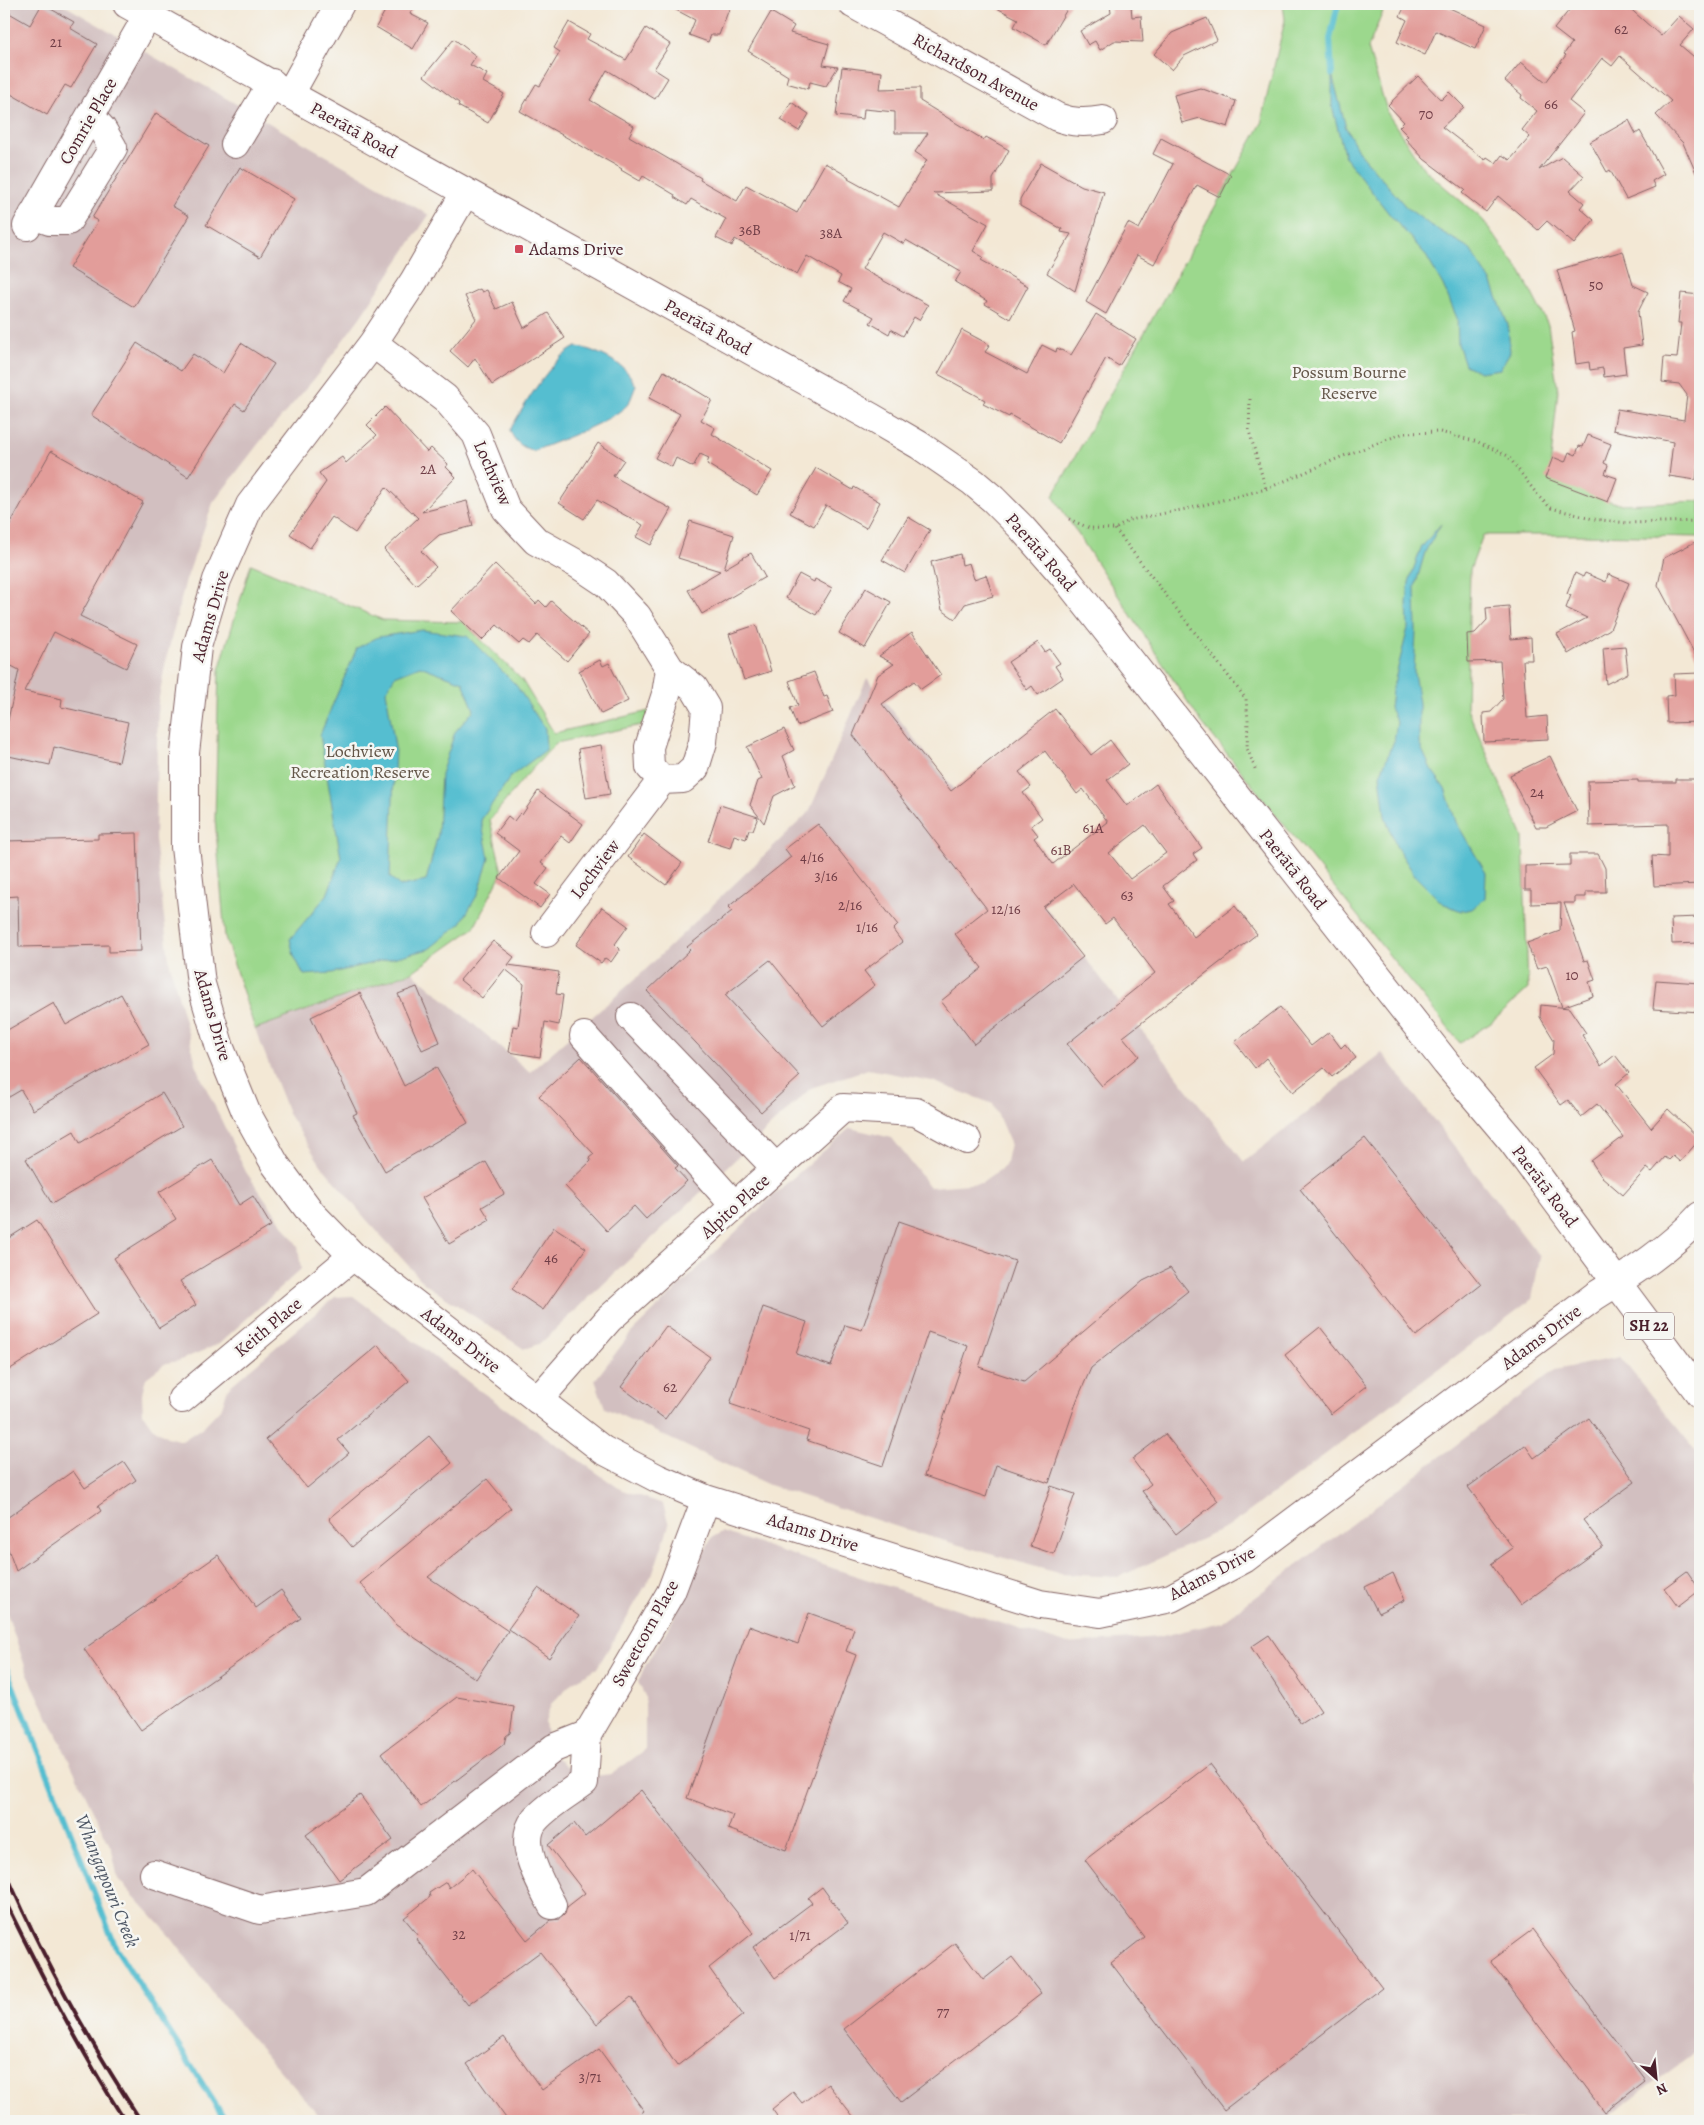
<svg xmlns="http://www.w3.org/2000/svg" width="1704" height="2125" viewBox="0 0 1704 2125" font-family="Alegreya,serif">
<rect width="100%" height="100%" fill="#f6f6f2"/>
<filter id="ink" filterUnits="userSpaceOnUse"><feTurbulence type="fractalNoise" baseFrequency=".02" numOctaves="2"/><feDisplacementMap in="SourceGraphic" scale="10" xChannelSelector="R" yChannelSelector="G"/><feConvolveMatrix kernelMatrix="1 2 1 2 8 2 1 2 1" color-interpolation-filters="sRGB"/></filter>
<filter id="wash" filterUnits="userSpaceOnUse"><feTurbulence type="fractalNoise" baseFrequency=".0096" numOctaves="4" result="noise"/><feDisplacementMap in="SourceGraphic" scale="20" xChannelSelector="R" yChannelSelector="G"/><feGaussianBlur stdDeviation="1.12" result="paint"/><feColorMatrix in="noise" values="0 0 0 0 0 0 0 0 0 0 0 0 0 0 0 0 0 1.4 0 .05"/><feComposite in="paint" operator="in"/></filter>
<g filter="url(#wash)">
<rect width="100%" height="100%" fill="#f3e8d5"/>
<path fill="#d2bfc0" d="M4 4H62L429 215 361 316 315 378 259 443 213 503 185 583 166 660 158 703 155 839 169 961 198 1071 246 1172 298 1246 301 1269 219 1344 178 1361 166 1363 146 1378 142 1394 143 1414 152 1427 167 1437 182 1441 203 1427 222 1407 228 1388 335 1297 353 1296 479 1390 620 1489 663 1504 669 1525 653 1573 597 1668 573 1682 551 1704 545 1722 548 1741 555 1756 566 1766 578 1772 594 1776 612 1774 645 1750V1696L638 1682 644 1668 674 1618 711 1538 722 1532 1065 1644 1158 1637 1222 1622 1555 1370 1620 1357 1700 1456V2049L1602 2121H324L218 2000 167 1932 118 1879 112 1850 28 1675 4 1605Z
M867 678 1244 1162 1382 1053 1540 1257 1532 1299 1230 1526 1119 1577 1061 1574 910 1531 769 1485 605 1408 595 1380 631 1333 780 1189 850 1128 892 1138 930 1187 982 1183 1005 1166 1010 1143 993 1104 932 1081 868 1069 811 1088 541 1343 524 1349 425 1284 365 1218 321 1165 289 1115 255 1029 412 972 530 1072 642 973 809 812Z"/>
<path fill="#9cd88d" stroke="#737c5c" d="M1283 4H1386L1368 48 1388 114 1424 169 1482 219 1521 272 1548 325 1558 391 1549 479 1619 504 1700 501V537L1581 535H1483L1470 570 1467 708 1523 837 1528 989 1491 1023 1460 1043 1199 719 1053 496 1263 121 1262 117 1285 20Z
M251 564 383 620 463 622 522 680 554 733 649 711 646 724 556 743 524 778 490 820 502 872 474 928 412 972 255 1029 225 937 215 818 219 670Z"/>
<path fill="#54bed0" stroke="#4f6e7e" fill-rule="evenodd" d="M1332 74 1346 128 1359 152 1406 207 1430 225 1469 248 1491 281 1508 325 1510 352 1500 369 1480 372 1465 365 1458 344 1457 318 1443 285 1425 254 1390 215 1345 157 1332 106Z
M576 347C589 347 620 362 627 372 631 376 633 382 636 386 633 392 631 400 628 404 617 419 552 444 533 451 522 447 514 442 510 430 524 406 551 358 576 347Z
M1441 524 1425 552 1415 587 1416 631 1414 673 1419 703V743L1431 769 1445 788 1456 822 1486 873 1485 898 1472 909 1461 911 1442 903 1416 877 1396 846 1385 816 1380 775 1394 741 1397 722 1390 708 1392 691 1408 628 1407 603 1409 582 1421 548Z
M422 630 467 636 516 685 545 729 546 750 511 776 481 820 489 858 479 892 461 923 429 949 332 973 304 975 294 956 290 939 327 895 341 858 320 735 335 699 357 648 378 637ZM420 666 463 682 474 710 455 732 441 774 438 834 426 881 400 886 390 877 395 747 386 691 395 676Z"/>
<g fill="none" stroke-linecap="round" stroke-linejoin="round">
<path stroke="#54bed0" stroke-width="6" d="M1332 74 1330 39 1338 4
M4 1663 116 1948 226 2121"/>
</g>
<g id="blocks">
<path fill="#e29d9a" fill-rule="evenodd" d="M42 4 74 22 70 28 97 44 71 88 65 85 47 115 4 90V10L30 25Z
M389 4H415L410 14 428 23 413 49 376 27Z
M665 4H731L719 35H711L708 42 689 35 695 20Z
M989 4H1070L1046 45 1014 27 1018 19Z
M1406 4H1441L1486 25 1475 49 1436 31 1425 55 1397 42 1407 20 1400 16Z
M1574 4H1625L1661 36 1679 16 1694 29 1680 45 1700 62V182L1683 143 1656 115 1671 101 1620 56 1612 66 1602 58 1569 101 1584 113 1539 170 1562 157 1584 176 1570 191 1584 203 1580 208 1594 220 1574 244 1547 221 1538 230 1498 196 1486 212 1462 193 1465 190 1424 159 1405 138 1408 136 1399 127 1404 122 1388 105 1418 76 1441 100 1449 92 1464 107 1442 127 1485 160 1487 157 1496 163 1502 155 1510 160 1530 137 1522 130 1537 111 1521 98 1522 95 1505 81 1521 62 1546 82 1566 55 1564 54 1572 43 1554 29Z
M1131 5 1132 17 1141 16 1143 42 1114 41 1100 50 1095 41 1088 45 1080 31 1111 13 1110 6Z
M771 12 794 26 790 33 829 44 823 65 838 67 826 86 810 82 808 89 786 83 788 76 748 51Z
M1207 18 1217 40 1184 56 1172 70 1154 54 1172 33Z
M569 22 590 34 587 39 626 60 646 28 670 44 654 69 668 78 655 99 607 70 590 100 634 126 629 136 701 178 700 180 737 201 746 185 797 213 825 163 849 177 848 179 899 207 927 160 915 152 928 133H895V112L864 109 863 119 836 116 842 67 882 72 880 89 920 88V101L984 140 986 137 1009 150 993 179V191L933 193 988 224 973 251 983 257 981 260 1028 286 1010 319 985 304 987 301 955 282 961 272 906 240 904 244 883 232 862 269 928 305 919 320 914 317 903 336 891 329 889 334 870 323 874 317 844 301 851 289 838 282 841 276 807 256 797 274 735 239 732 246 716 238 726 219 691 199 687 205 674 197 675 195 643 176 640 181 621 170 622 169 520 111 536 84 540 86 560 52 554 48Z
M454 39 476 56 470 65 487 74 483 82 504 94 488 123 458 106 459 103 424 76Z
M1200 88 1236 101 1228 127 1200 118 1182 123 1174 95Z
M791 102 809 114 799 131 781 120Z
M156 113 209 146 172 206 189 216 134 307 69 268 98 221 92 218Z
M1629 120 1636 134 1640 131 1664 174 1652 181 1655 187 1626 199 1610 170 1607 172 1590 142Z
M1161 138 1231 175 1220 197 1197 185 1154 264 1137 255 1106 314 1086 302 1128 223 1139 229 1173 164 1153 154Z
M1041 163 1082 186 1104 192 1075 291 1047 273 1071 234 1061 232 1062 229 1020 206V199Z
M240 167 294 199 260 257 206 225Z
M1623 251 1633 285 1648 292 1638 312 1642 345 1623 348 1626 374 1604 377 1603 368 1590 370 1589 362 1576 364 1572 332 1575 331 1557 270Z
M480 289 482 292 487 290 496 309 512 302 524 328 548 313 565 338 492 385 475 358 468 367 450 351 476 319 465 296Z
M1681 293 1700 295V464L1698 463 1696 480 1669 476 1673 442 1613 430 1617 409 1684 420 1687 395 1679 384 1662 382 1664 357 1677 358 1681 323H1678Z
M1096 314 1136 339 1119 366 1106 358 1059 443 1010 415 1009 417 983 404 985 400 938 374 962 330 990 345 985 352 1027 374 1042 345 1056 352 1057 348 1071 355Z
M137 343 181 371 193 354 223 373 241 343 274 364 244 410 235 404 188 477 91 415Z
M664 371 712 400 701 420 715 428 712 434 772 471 757 495 707 464 709 458 700 454 693 467 676 458 672 467 655 458 680 414 649 398Z
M385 407 427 452 431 448 448 464 446 467 456 477 422 512 467 501 473 526 439 535 421 551 436 567 416 585 384 550 418 518 386 487 355 533 332 517 310 548 290 534 326 482 319 473 342 457 346 463 377 435 367 425Z
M1588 435 1611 444 1604 463 1608 465 1605 474 1617 478 1608 502 1545 478 1553 457 1565 462 1569 452 1576 455 1579 446 1583 447Z
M598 443 624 460 613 476 671 509 651 545 636 537 643 525 597 500 584 519 559 503Z
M51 451 143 502 80 616 137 644 126 668 54 632 24 691 62 699 61 707 128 722 119 762 54 747 50 765 4 755V738L19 670 4 662V535Z
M816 468 853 490 854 487 880 502 866 528 826 505 814 526 790 513Z
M908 517 930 530 905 573 882 560Z
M690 521 734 535 724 569 751 553 765 577 702 614 688 590 720 571 678 558Z
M1695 542 1700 553V664L1658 585 1664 558Z
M960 554 962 565 969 563 974 579 986 575 993 596 965 604 955 619 942 610 931 562Z
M495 564 536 604 539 600 546 607 551 601 589 634 567 661 537 635 529 644 523 640 519 644 497 625 482 640 451 611Z
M1575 573 1583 577 1585 573 1606 582 1608 574 1629 583 1610 629 1568 654 1557 634 1587 618 1566 608 1571 595 1567 594Z
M799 574 814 582 815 579 832 588 816 615 786 598Z
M866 588 891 602 865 648 839 633Z
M1509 606 1511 639 1531 637 1532 660H1523L1527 718 1547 716 1548 739 1484 742 1483 713 1491 712 1503 699 1500 661 1468 662 1467 634 1475 633 1487 620 1486 608Z
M756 625 771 671 744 680 729 634Z
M912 632 941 675 921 689 914 681 882 704 951 791 1055 709 1091 755 1110 740 1128 764 1107 780 1127 806 1156 784 1202 848 1193 854 1197 860 1163 886 1174 901 1169 904 1194 937 1235 906 1257 934 1123 1037 1139 1056 1102 1086 1067 1044 1155 973 1113 918 1105 924 1074 884 1043 907 1083 957 974 1044 941 1001 982 968 955 934 987 909 853 735 878 675 894 664 879 656ZM1045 751 1077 794 1083 789 1108 822 1053 864 1034 838 1038 835 1031 826 1042 818 1023 793 1031 787 1019 772ZM1145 825 1166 853 1130 879 1109 853Z
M1038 642 1045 652 1050 649 1060 663 1055 666 1063 678 1038 695 1032 686 1027 690 1008 662Z
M1625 646 1628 673 1606 684 1603 648Z
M600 660 603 666 609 663 628 701 601 714 579 671Z
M814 672 824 697 827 696 833 712 797 726 790 708 798 705 789 681Z
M1700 673V722L1667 723 1666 696 1675 695 1674 674Z
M784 729 794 750 783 756 795 785 774 796 764 823 750 805 758 781 762 779 747 747Z
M601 745 610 794 586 798 578 749Z
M1550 756 1577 811 1546 827H1536L1510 775Z
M1676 779H1700V884L1654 886 1652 856 1668 857V824L1589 826 1588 781 1638 780V782H1676Z
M538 791 583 824 570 843 561 836 541 863 548 868 536 884 550 894 540 908 499 878 519 851 495 833 508 816 514 821 520 813 522 815Z
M720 805 758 817 753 830H749L746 839 734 835 730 848 708 841Z
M818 824 898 925 893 930 902 942 864 971 875 985 823 1026 770 960 725 995 800 1076 761 1112 647 991 690 950 687 947 732 911 728 907 791 857 785 849Z
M137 833 141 951 109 952V945L19 947 18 896 4 897V841L98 839V834Z
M644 834 682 863 666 885 628 857Z
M1570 854H1598L1605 868 1606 892H1586V897H1575V903H1564L1584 961 1588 960 1595 980 1589 982 1593 996 1562 1007 1547 966 1537 969 1527 943 1560 931 1561 903 1531 904V890H1525V866L1570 865Z
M602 907 628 926 615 944 620 949 611 962 605 958 601 963 576 945Z
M1700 917V943L1672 944 1671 918Z
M493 941 514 957 508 965 559 972 556 994 563 995 559 1025 545 1022 540 1057 509 1052 513 1026 518 1027 524 984 505 969 482 998 460 980Z
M1656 980 1700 983V1012L1653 1009Z
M417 987 440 1042 422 1050 398 994Z
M360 993 404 1086 436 1067 468 1123 385 1171 353 1115 357 1113 311 1017Z
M121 994 149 1044 33 1110 21 1090 4 1100V1032L54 1003 66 1025Z
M1541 1005 1569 1008 1586 1033 1582 1035 1601 1066 1615 1055 1629 1073 1616 1084 1651 1128 1668 1109 1700 1139 1680 1162 1673 1156 1669 1160 1665 1157 1652 1172 1647 1168 1623 1195 1601 1176 1591 1161 1623 1137 1597 1104 1581 1117 1568 1100 1561 1105 1534 1068 1553 1054 1554 1040 1540 1017Z
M1280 1007 1311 1046 1329 1032 1341 1048 1345 1044 1356 1058 1332 1077 1324 1068 1293 1092 1266 1058 1255 1068 1235 1042Z
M581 1057 678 1166 675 1168 687 1181 646 1219 634 1206 607 1231 565 1186 591 1161 589 1158 594 1154 539 1096Z
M162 1093 182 1126 52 1204 26 1159 74 1131 80 1143Z
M1365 1138 1481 1285 1416 1336 1300 1189Z
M212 1160 239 1205 253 1196 271 1226 180 1281 196 1305 159 1328 114 1258 176 1219 159 1192Z
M486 1162 504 1194 482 1207 490 1220 449 1244 422 1198Z
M37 1220 97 1314 4 1373V1241Z
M899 1221 1015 1261 979 1367 1024 1382 1143 1281 1170 1268 1188 1291 1091 1368 1077 1400 1049 1483 996 1465 986 1497 924 1476 968 1346 928 1332 883 1466 806 1440 809 1431 730 1404 763 1307 807 1322 796 1354 831 1366 845 1325 862 1330Z
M554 1227 586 1248 543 1310 512 1289Z
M666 1326 710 1357 665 1419 621 1387Z
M1320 1327 1367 1386 1331 1414 1285 1355Z
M378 1345 409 1381 338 1440 349 1453 307 1488 266 1439Z
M1589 1418 1635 1482 1583 1520 1603 1546 1521 1605 1491 1564 1513 1548 1468 1487 1525 1445 1534 1458Z
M1165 1434 1218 1501 1176 1534 1142 1491 1151 1484 1132 1459Z
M429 1436 452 1463 352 1547 329 1519Z
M124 1462 136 1480 98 1506 101 1511 16 1571 4 1538V1520L73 1471 85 1488Z
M487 1479 511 1508 428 1577 508 1631 476 1679 396 1625 360 1583Z
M1051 1486 1075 1494 1054 1554 1030 1546Z
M218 1555 256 1608 281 1590 301 1618 141 1730 84 1649Z
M1687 1571 1700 1590 1678 1607 1664 1588Z
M1393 1573 1405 1600 1378 1613 1365 1587Z
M538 1588 579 1616 549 1658 508 1629Z
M809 1613 854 1629 846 1651 856 1655 786 1850 728 1829 733 1815 687 1798 749 1626 798 1644Z
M1269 1635 1321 1711 1301 1724 1251 1647Z
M457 1697 514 1707 510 1733 506 1736 504 1744 421 1807 382 1753Z
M1210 1764 1382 1988 1224 2110 1111 1963 1144 1937 1085 1860Z
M641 1790 753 1933 709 1968 743 2015 677 2066 631 1997 597 2024 540 1952 468 2005 416 1939 419 1936 404 1918 430 1897 429 1893 446 1882 449 1888 472 1869 527 1940 551 1920 560 1919 565 1914 567 1907 585 1893 548 1845 574 1823 585 1837Z
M360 1795 393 1840 339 1880 306 1835Z
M822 1887 848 1923 775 1978 753 1947 812 1903 808 1898Z
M1532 1930 1645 2080 1604 2112 1490 1961Z
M955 1943 983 1980 1012 1957 1041 1994 901 2102 844 2029Z
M504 2037 542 2090 599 2049 644 2111 631 2121H508L467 2064Z
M828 2084 857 2121H778L780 2120 772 2109 793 2092 802 2103Z"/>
</g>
</g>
<g filter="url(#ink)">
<use href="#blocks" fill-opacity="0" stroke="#856566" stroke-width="1"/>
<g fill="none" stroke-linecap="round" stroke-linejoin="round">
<g stroke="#856566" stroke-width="30">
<path id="minor" d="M853 4 1057 117C1073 123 1086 123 1103 120
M290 94 340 4
M235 144 272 83
M465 193 414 281 373 343 250 505 217 580 197 647 185 753V847L201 984 220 1048 246 1112 275 1164 312 1214 353 1256 603 1450 657 1478 706 1499 1040 1604 1100 1613 1171 1598 1244 1559 1595 1296C1632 1273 1671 1248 1700 1216
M33 215 50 221H68L113 148 102 129 91 117
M27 226 148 15
M373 343 445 398 476 434 506 509 536 541 579 565 606 583 637 616 670 669 694 688 706 708 703 742 695 768 683 779 662 780 650 767 649 747 666 694 670 669
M546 933 662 780
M631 1017 776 1168
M584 1036 735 1206
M182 1399 353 1256
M538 1400 609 1319 843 1108 916 1112 967 1140
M154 1874 260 1910 366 1892 554 1748 587 1735
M552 1905C541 1884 516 1842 535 1820 548 1805 568 1794 584 1782L587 1735 671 1592 706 1499"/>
</g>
<g stroke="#856566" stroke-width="30">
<path id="major" d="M127 4 871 417 919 445 973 482 993 499 1021 527 1064 576 1446 1063 1512 1141 1617 1283"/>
</g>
<g stroke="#856566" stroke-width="30">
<path id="highway" d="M1617 1283 1700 1394"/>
</g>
<path stroke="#856566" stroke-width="3" stroke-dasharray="1 4" stroke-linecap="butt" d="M1250 399 1249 431 1266 489
M1069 519 1089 528 1115 529 1130 520 1191 508 1266 489 1341 457 1404 433 1440 432 1478 442 1508 456 1539 497 1551 508 1593 519 1627 523 1700 521
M1115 529 1246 699 1248 720 1247 748 1256 771"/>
<use href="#minor" stroke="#fff" stroke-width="28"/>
<use href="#major" stroke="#fff" stroke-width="28"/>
<use href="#highway" stroke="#fff" stroke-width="28"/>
<path stroke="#4a1f2b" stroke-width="4" d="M4 1868C41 1956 89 2041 141 2121
M4 1899C41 1975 80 2050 125 2121"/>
</g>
</g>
<rect fill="#d1495b" stroke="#f6f6f2" stroke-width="2" x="514" y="244" width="10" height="10" rx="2.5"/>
<g text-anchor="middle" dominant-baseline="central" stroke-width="5" stroke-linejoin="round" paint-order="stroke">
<g font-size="15" fill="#703e47">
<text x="1621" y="29">62</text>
<text x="56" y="42">21</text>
<text x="1551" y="104">66</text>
<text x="1426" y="114">70</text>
<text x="750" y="230">36B</text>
<text x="831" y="233">38A</text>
<text x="1596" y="285">50</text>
<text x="428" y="469">2A</text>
<text x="1537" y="792">24</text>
<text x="1093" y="828">61A</text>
<text x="1061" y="850">61B</text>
<text x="812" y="857">4/16</text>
<text x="826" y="876">3/16</text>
<text x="1127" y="895">63</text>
<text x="850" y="905">2/16</text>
<text x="1006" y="909">12/16</text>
<text x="867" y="927">1/16</text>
<text x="1572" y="975">10</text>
<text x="551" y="1258">46</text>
<text x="670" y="1387">62</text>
<text x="459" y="1934">32</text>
<text x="800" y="1935">1/71</text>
<text x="943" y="2012">77</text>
<text x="590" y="2077">3/71</text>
</g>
<rect fill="#f6f6f2" stroke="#7e6067" stroke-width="1" x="1624" y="1312.5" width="50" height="27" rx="4"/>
<g font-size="16" font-weight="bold" fill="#4a1f2b">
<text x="1649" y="1326">SH 22</text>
</g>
<g font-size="18" fill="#4a1f2b" stroke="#f6f6f2">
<text transform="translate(976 72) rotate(29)">Richardson Avenue</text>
<text transform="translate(88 121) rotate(-60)">Comrie Place</text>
<text transform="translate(354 130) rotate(29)">Paerātā Road</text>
<text transform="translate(708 327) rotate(29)">Paerātā Road</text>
<text transform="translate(493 473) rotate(66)">Lochview</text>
<text transform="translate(1041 552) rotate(49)">Paerātā Road</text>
<text transform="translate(210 616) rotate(-74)">Adams Drive</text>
<text transform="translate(595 869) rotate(-53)">Lochview</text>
<text transform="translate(1293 869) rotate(52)">Paerātā Road</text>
<text transform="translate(213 1015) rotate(74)">Adams Drive</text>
<text transform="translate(1545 1186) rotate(53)">Paerātā Road</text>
<text transform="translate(735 1206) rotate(-42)">Alpito Place</text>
<text transform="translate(268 1327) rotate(-40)">Keith Place</text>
<text transform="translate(1541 1337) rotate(-37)">Adams Drive</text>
<text transform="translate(461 1340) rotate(38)">Adams Drive</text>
<text transform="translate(813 1532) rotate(17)">Adams Drive</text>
<text transform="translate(1212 1573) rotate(-28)">Adams Drive</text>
<text transform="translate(645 1633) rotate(-61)">Sweetcorn Place</text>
</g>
<g font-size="18" fill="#4a1f2b" stroke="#f6f6f2" text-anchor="start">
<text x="529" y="249">Adams Drive</text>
</g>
<g font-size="18" fill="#635648" stroke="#f6f6f2">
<text x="1349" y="372">Possum Bourne<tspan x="1349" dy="21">Reserve</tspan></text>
<text x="360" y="751">Lochview<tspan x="360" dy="21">Recreation Reserve</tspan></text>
</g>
<g font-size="19" font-style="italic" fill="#4e5765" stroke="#f6f6f2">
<text transform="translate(107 1881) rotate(68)">Whangapouri Creek</text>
</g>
</g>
<rect width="1704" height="2125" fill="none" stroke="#f6f6f2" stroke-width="20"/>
<g transform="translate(1656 2078) rotate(153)" stroke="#f6f6f2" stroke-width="4" paint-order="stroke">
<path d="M0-4L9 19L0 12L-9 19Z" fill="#4a1f2b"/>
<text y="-8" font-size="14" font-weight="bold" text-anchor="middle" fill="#4a1f2b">N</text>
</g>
</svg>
